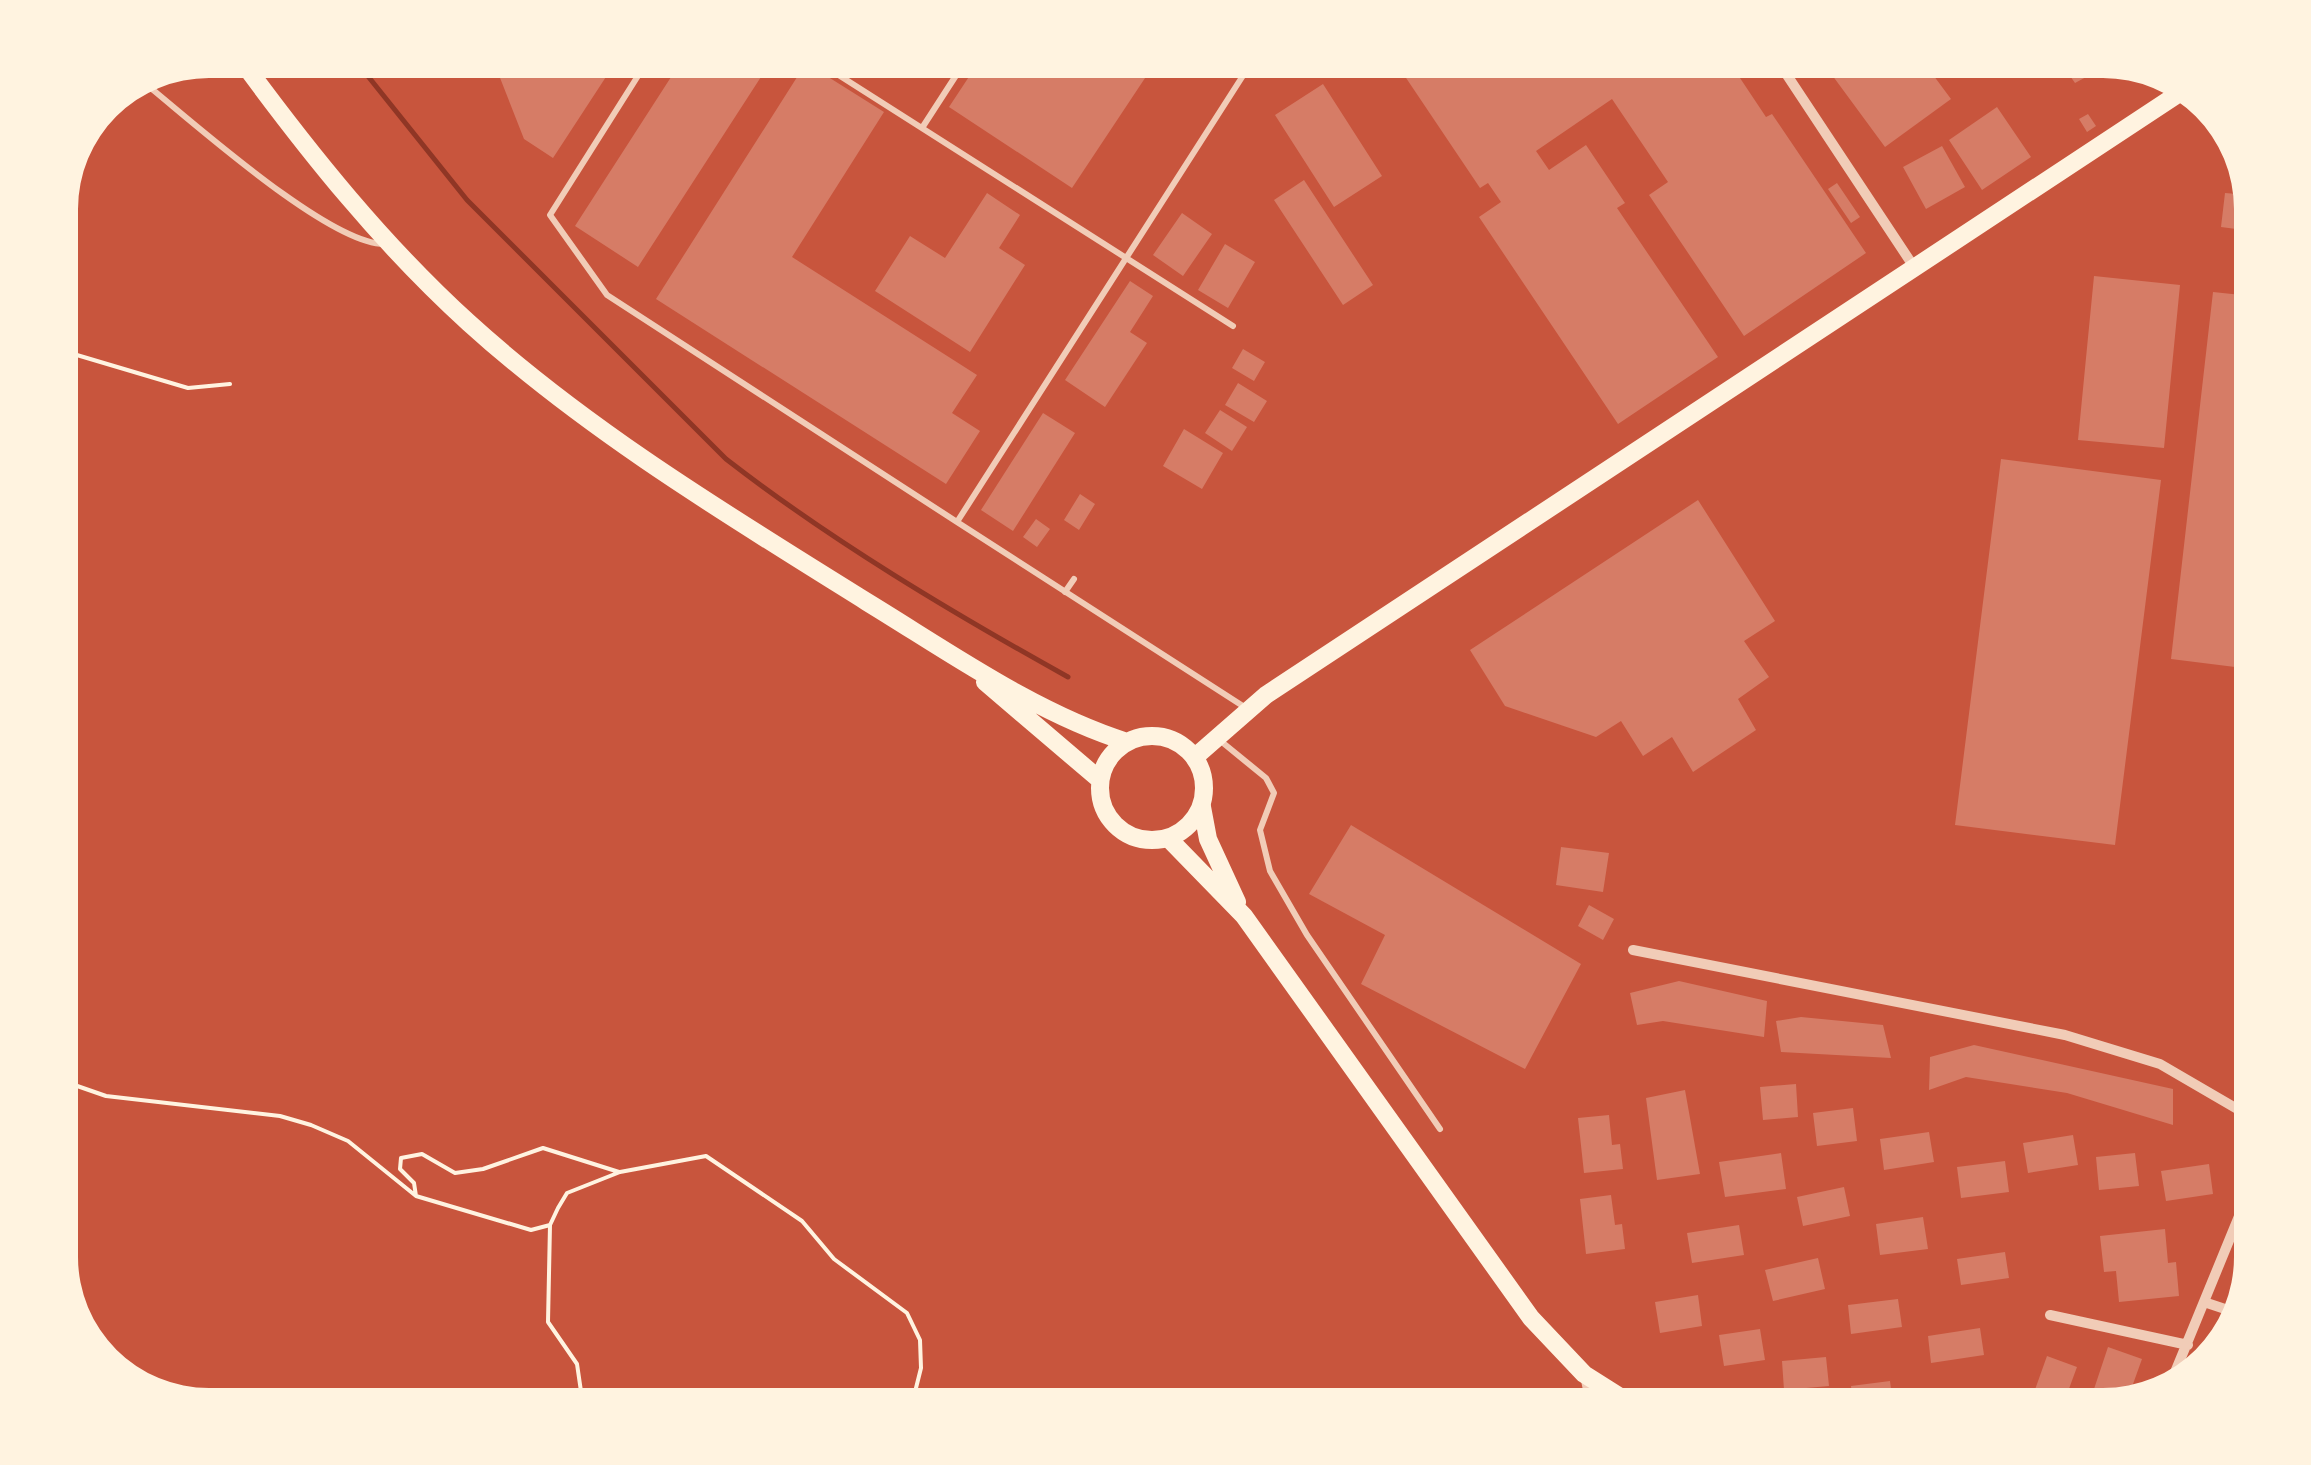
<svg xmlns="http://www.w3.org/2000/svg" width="2311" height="1465" viewBox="0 0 2311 1465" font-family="'Varela Round',sans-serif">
<rect width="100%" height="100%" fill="#c8553d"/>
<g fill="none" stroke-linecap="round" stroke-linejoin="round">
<path stroke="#8f3625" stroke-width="5" d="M355 60 467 200 726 459C832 541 951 612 1068 677"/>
</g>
<path fill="#d67c66" d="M493 60H617L553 158 524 139Z
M682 60H772L638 267 575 226Z
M980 60H1157L1072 188 949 107Z
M1394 60H1728L1766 117 1772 114 1866 253 1744 336 1649 195 1668 182 1612 99 1536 151 1549 170 1586 145 1625 203 1617 208 1718 357 1618 424 1479 217 1501 202 1488 183 1480 188Z
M1821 60H1922L1951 99 1885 147Z
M1948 60H1986L1960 78Z
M2059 60H2103L2112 63 2075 83Z
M806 63 884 112 792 257 977 375 952 413 980 431 946 484 656 299Z
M1323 84 1382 176 1334 207 1275 115Z
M1997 107 2031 157 1982 190 1949 140Z
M2088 114 2096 126 2087 132 2079 119Z
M1942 146 1965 187 1926 209 1903 167Z
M1304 180 1373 285 1343 305 1274 200Z
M1837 183 1860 217 1851 223 1828 189Z
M987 193 1020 215 999 248 1025 265 970 352 875 291 910 236 945 258Z
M2225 193 2250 195 2251 231 2221 227Z
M1182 213 1212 234 1183 276 1153 255Z
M1225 244 1255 262 1228 308 1198 290Z
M2094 276 2180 285 2164 448 2078 440Z
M1130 281 1153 296 1130 332 1147 343 1105 407 1065 380Z
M2213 292 2251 296V669L2171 659Z
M1243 349 1265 362 1254 381 1232 368Z
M1238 383 1267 401 1254 422 1225 405Z
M1220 410 1247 427 1232 451 1205 433Z
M1043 413 1075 433 1013 531 981 510Z
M1184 429 1223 453 1202 489 1163 466Z
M2001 459 2161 480 2115 845 1955 825Z
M1080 494 1095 504 1079 530 1064 520Z
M1698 500 1775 621 1744 641 1769 677 1738 699 1756 730 1693 772 1672 737 1643 756 1621 721 1596 737 1505 706 1470 650Z
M1036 519 1050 529 1037 547 1023 537Z
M1351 825 1581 964 1525 1069 1361 984 1385 935 1309 894Z
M1561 847 1609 853 1603 892 1556 885Z
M1589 905 1614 919 1603 940 1578 926Z
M1679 981 1767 1001 1764 1037 1663 1021 1637 1025 1630 993Z
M1801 1017 1883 1025 1891 1058 1781 1052 1776 1021Z
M1974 1045 2173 1089V1125L2067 1093 1966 1077 1929 1090 1930 1057Z
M1796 1084 1798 1117 1763 1120 1760 1087Z
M1685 1090 1700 1174 1657 1180 1646 1098Z
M1853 1108 1857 1141 1817 1146 1813 1113Z
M1609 1115 1612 1145 1620 1144 1623 1169 1584 1173 1578 1118Z
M1929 1132 1934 1162 1884 1170 1880 1139Z
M2073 1135 2078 1165 2028 1173 2023 1143Z
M1781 1153 1786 1189 1725 1197 1719 1162Z
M2135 1153 2139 1186 2099 1190 2096 1157Z
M2005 1161 2009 1192 1961 1198 1957 1167Z
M2209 1164 2213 1194 2166 1201 2161 1171Z
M1844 1187 1850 1216 1803 1226 1797 1197Z
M1611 1195 1615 1225 1622 1224 1625 1249 1586 1254 1580 1199Z
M1923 1217 1928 1249 1880 1255 1876 1224Z
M1739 1225 1744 1255 1692 1263 1687 1233Z
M2165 1229 2168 1263 2176 1262 2179 1296 2119 1302 2116 1271 2104 1272 2100 1236Z
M2005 1252 2009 1278 1961 1285 1957 1259Z
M1818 1258 1825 1289 1773 1301 1765 1270Z
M1698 1295 1702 1326 1660 1333 1655 1302Z
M1898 1299 1902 1327 1851 1334 1848 1305Z
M1980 1328 1984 1355 1931 1363 1928 1336Z
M1760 1329 1765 1360 1724 1366 1719 1335Z
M2108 1347 2142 1359 2128 1398 2094 1389Z
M2047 1356 2077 1367 2063 1405 2032 1398Z
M1826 1357 1829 1386 1784 1390 1782 1361Z
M1890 1381 1893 1405H1853L1851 1386Z"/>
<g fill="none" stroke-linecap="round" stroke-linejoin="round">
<path stroke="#fff3e0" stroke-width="4" d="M60 350 188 388 230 384
M60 1080 106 1096 280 1116 311 1125 348 1141 416 1196 531 1230 550 1225
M416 1196 414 1183 400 1169 401 1158 422 1154 455 1173 483 1169 543 1148 619 1172
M583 1405 577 1364 548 1322 550 1225 558 1208 567 1193 620 1172 706 1156 802 1221 834 1259 907 1313 920 1340 921 1368 914 1396 906 1405"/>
<path stroke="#f1ccb7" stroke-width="6" d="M648 60 550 215 607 295 957 522
M815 60 1233 326
M1219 60 1243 76
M147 85C194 123 329 244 384 244
M922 128 966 60
M1065 592 1074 579
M1246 708 957 522 1253 60
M1217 738 1266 778 1274 793 1260 830 1270 871 1307 935 1440 1129"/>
<path stroke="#f1ccb7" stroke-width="10" d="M1777 60 1914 267
M1633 950 2065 1035 2160 1064 2251 1117
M2207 1303 2234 1312
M2050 1315 2188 1345
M1585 1375 1591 1405
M2169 1387 2251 1187"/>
<path stroke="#fff3e0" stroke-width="18" d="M1202 807 1208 839 1237 902
M1169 839 1244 916 1531 1318 1584 1374 1633 1405"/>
<path stroke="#fff3e0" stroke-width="18" d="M241 60C310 154 383 245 469 323 588 431 731 517 867 602 949 652 1035 713 1127 742
M985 682 1100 780
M1100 788a52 52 0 1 1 104 0a52 52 0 1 1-104 0Z
M1195 757 1266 695 2187 88"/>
</g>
<path d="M0 0H2311V1465H0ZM209 78H2103A131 131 0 0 1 2234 209V1257A131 131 0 0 1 2103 1388H209A131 131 0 0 1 78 1257V209A131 131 0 0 1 209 78Z" fill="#fff3e0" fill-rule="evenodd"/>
</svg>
